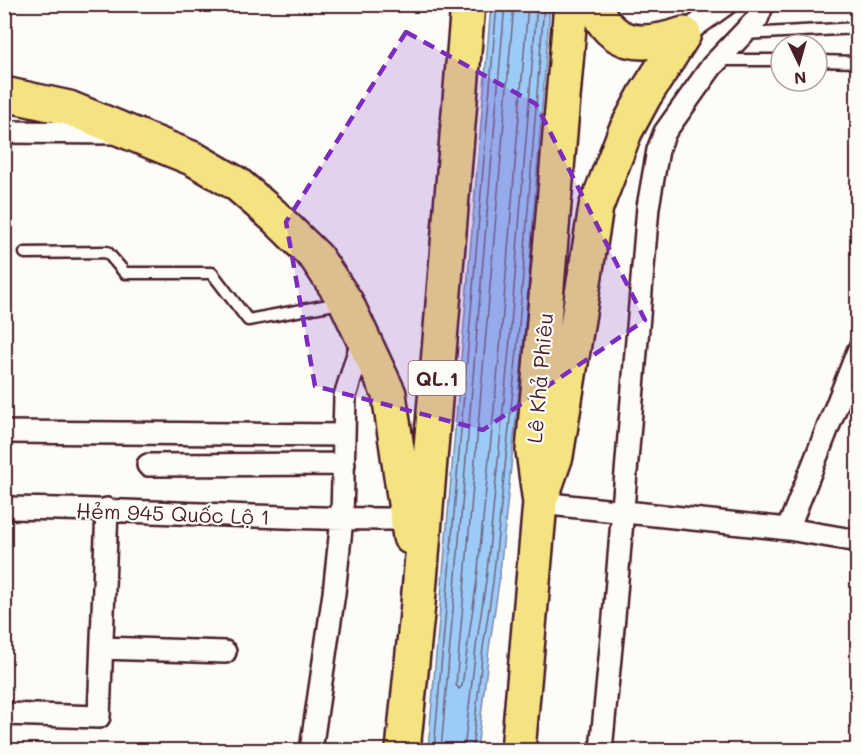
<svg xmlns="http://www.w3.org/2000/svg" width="862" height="755" viewBox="0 0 862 755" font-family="Mali,sans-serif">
<rect width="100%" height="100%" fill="#fdfcf7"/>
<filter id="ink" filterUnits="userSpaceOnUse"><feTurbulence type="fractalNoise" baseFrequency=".0167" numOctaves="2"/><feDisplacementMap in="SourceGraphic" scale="12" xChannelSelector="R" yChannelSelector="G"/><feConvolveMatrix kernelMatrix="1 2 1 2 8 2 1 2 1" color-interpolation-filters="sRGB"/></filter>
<g filter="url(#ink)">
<path fill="#9dcbf8" stroke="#7c86a6" stroke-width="1.5" d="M491 5H550L523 351 499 582 489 649 477 750H428Z"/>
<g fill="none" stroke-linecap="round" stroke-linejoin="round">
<path stroke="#6b647d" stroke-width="1.5" d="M514 4 456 685 459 689 462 686 477 579 500 349 528 4
M434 750 497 4
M441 750 505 4
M464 750 476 647 486 581 509 350 537 4
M472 750 483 648 493 582 517 351 544 4"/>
<g stroke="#4a1f2b" stroke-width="15">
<path id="service" d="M744 34 858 28
M718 60H781
M817 61 858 62
M25 253 107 252 125 273H212L248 320 340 303"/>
</g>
<g stroke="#4a1f2b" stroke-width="26">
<path id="minor" d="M684 34 726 4
M4 132 115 133
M4 432 343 435
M148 465 344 464
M540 503 788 529 858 541
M4 508C139 509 273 520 407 519
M788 529 858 351
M102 648 225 652
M4 714 99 717 107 509
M311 750 334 593 342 519 345 396 363 338
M601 750 614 617 648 207 658 150 665 132 712 66 757 19 763 4"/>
</g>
<g stroke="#4a1f2b" stroke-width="38">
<path id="trunk" d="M594 4C612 49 644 47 684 34
M4 94 69 108 194 159 237 184 273 215 316 257 346 302 389 394 410 537
M542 496 556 456 596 207 625 132 645 95 684 34
M403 750 418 604 468 4
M518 750 540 503 533 451 571 4"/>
</g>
<use href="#service" stroke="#fdfcf7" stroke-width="10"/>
<use href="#minor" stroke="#fdfcf7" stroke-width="21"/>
<use href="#trunk" stroke="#f5e382" stroke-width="33"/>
</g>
</g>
<path fill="#7b2cbf" fill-opacity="0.2" stroke="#7b2cbf" stroke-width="4.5" stroke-dasharray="12 8" stroke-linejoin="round" d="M406 32 536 104 645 320 483 430 315 386 286 222Z"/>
<g text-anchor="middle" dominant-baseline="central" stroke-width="4.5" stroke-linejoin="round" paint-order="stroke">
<rect fill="#fdfcf7" stroke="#806168" stroke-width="1.5" x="408.5" y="361" width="57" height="34" rx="4.5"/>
<g font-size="20" font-weight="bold" fill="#4a1f2b">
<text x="437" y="378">QL.1</text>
</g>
<g font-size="21" fill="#4a1f2b" stroke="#fdfcf7">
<text transform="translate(539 378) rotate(-85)">Lê Khả Phiêu</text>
<text transform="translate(173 513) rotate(2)">Hẻm 945 Quốc Lộ 1</text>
</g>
</g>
<rect width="862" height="755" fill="none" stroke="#fdfcf7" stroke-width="24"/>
<rect x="12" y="12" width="838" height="731" fill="none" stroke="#4a1f2b" stroke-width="2" filter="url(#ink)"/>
<g transform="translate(799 63) rotate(175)"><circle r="28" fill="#fdfcf7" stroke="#b5a4a5" stroke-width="1.5"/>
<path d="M0-4.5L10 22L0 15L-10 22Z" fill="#4a1f2b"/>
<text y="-9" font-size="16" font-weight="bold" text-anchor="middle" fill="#4a1f2b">N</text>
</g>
</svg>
